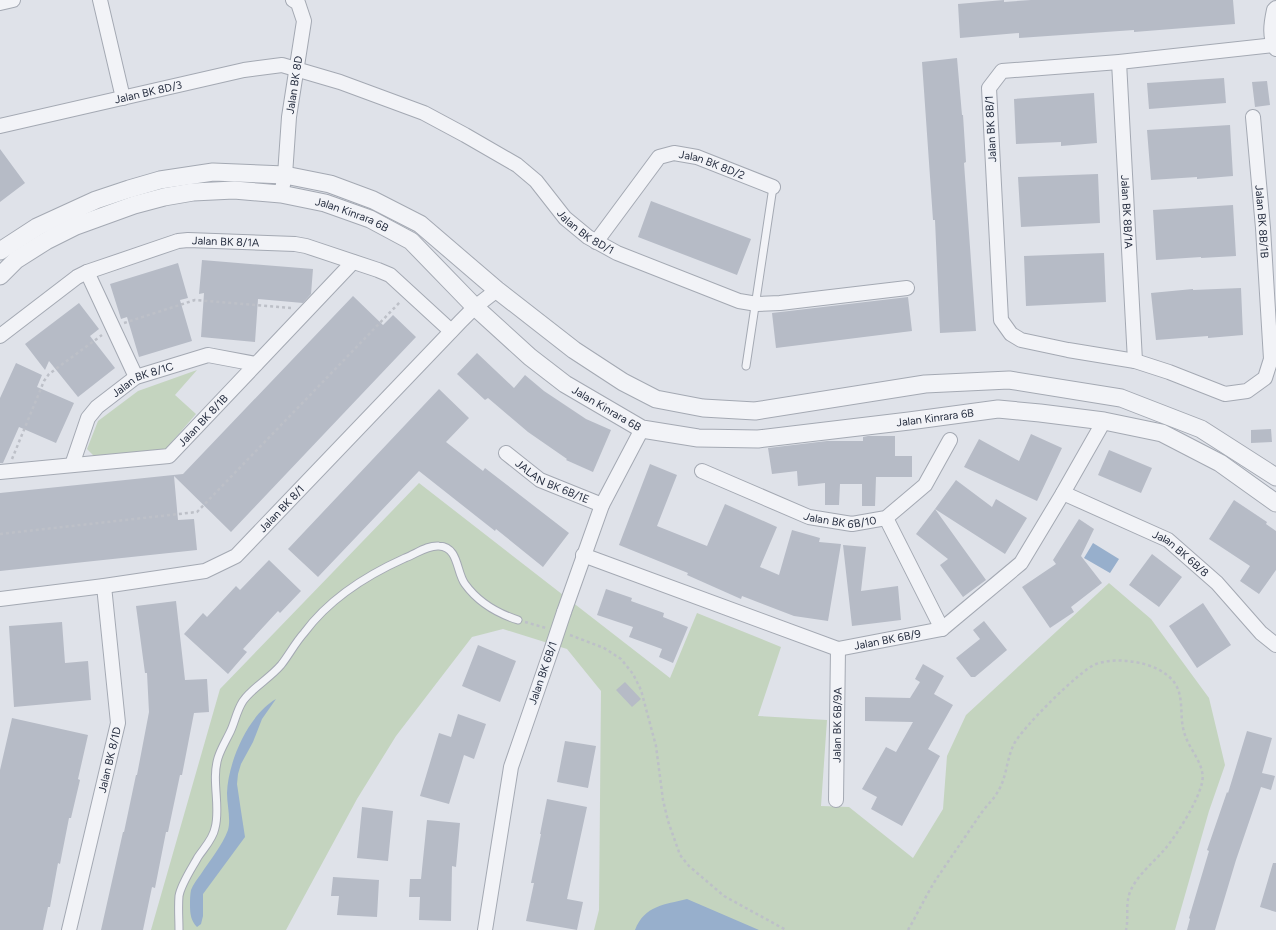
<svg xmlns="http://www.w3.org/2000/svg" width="1276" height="930" viewBox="0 0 1276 930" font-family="Figtree,sans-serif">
<rect width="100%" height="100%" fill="#dfe2e9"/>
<path fill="#c4d4bf" d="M197 370 175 395 196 414 164 451 94 456 87 449 98 421 138 391Z
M419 483 670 678 697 613 781 647 758 716 827 720 821 806 849 807 913 858 943 809 947 756 966 715 1109 583 1151 619 1209 698 1225 765 1209 811 1175 930H594L599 910 601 691 567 649 503 629 472 637 396 736 357 799 286 930H151L220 689Z"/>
<path fill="#97afcc" d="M1093 543 1119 559 1110 573 1084 558Z
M276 699 262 719 253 742 241 764 238 774 237 784 241 811 245 837 203 894V916L201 924 197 927C191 921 190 914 190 905 190 900 190 895 191 890 193 885 197 879 201 874 210 860 222 846 228 830 231 819 227 805 227 793 228 762 248 715 276 699Z
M687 899 759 930H635C645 905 664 905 687 899Z"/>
<path fill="#b6bbc6" d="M1004 0V2L1031 0H1233L1235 24 1134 32V30L1019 38V33L960 38 958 4Z
M957 58 962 115H963L966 162 964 163 976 331 940 333 935 220H933L922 62Z
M1224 78 1226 103 1149 109 1147 83Z
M1267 81 1270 105 1255 107 1252 82Z
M1094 93 1097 143 1061 146V142L1016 144 1014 99Z
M1230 125 1233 176 1197 179V177L1151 180 1147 130Z
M0 149 25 183 0 202Z
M1098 174 1100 223 1021 227 1018 177Z
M651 201 751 239 737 275 638 237Z
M1233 205 1236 256 1201 258V257L1156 260 1153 210Z
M1104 253 1106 302 1026 306 1024 256Z
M202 260 313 269 311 294 303 303 258 299 255 342 201 337 204 293 199 294Z
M178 263 188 298 180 300 192 341 139 357 127 317 121 319 110 284Z
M1241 288 1243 335 1208 338V336L1156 340 1151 293 1193 289V290Z
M353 296 383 325 393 315 416 337 231 532 174 476 178 520 194 519 197 550 0 571V493L183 474Z
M908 297 912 331 776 348 772 313Z
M79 303 99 329 90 336 115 368 78 397 49 361 45 370 25 344Z
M477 353 514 388 525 375 544 391 586 419 611 430 593 472 566 460 567 459 528 432 488 398 485 400 457 374Z
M16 363 42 375 37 387 74 403 56 443 19 427 3 463H0V398Z
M439 389 469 418 446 442 483 471 485 468 569 533 543 567 496 529 495 531 419 471 318 577 288 549Z
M1271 429 1272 442 1251 443V430Z
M1031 434 1062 448 1037 501 964 467 979 439 1019 461Z
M868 436H895V456H912V477H876L875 506H862V484H840L839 505H825V483L798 486 797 471 772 474 768 448 827 441H863V437Z
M1109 450 1152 468 1141 493 1098 475Z
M650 464 677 475 657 526 707 546 725 504 777 527 760 567 779 575 792 530 820 538 819 542 841 544 828 621 794 616 742 596 741 599 687 575 688 573 619 545Z
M956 480 992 507 996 499 1027 518 1005 554 935 509Z
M1234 500 1267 522 1266 524 1276 531V570L1259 594 1240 581 1250 566 1209 539Z
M935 509 986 580 963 597 940 565 948 559 916 534Z
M1079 519 1094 529 1081 556 1102 583 1071 607 1074 612 1050 628 1022 587 1056 564 1053 560Z
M843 545 866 547 861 591 898 586 901 620 852 626Z
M1152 554 1182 577 1159 607 1129 585Z
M269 560 301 591 280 613 278 611 243 649 247 652 228 674 184 634 203 613 207 617 236 586 240 590Z
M606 589 632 598 631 601 664 613 663 617 688 627 673 663 659 657 662 649 629 637 633 627 597 615Z
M176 601 185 680 207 679 209 712 194 713 182 775H180L168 832H166L155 888 152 887 143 930H101L123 832H124L136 775H137L149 712 147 673H145L136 606Z
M1203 603 1231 645 1197 668 1169 626Z
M984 621 1007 650 975 677H971L956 658 980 639 973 630Z
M62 622 65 663 88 661 91 700 14 707 9 626Z
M478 645 516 661 500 702 462 686Z
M923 664 944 676 934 694 953 705 928 749 940 756 902 826 871 809 877 797 862 789 886 747 896 752 913 722 865 721V697L910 698 920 682 915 679Z
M625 682 641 699 632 707 616 690Z
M458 714 486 724 474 759 464 755 449 804 420 796 439 733 451 737Z
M12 718 88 735 78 779 80 780 71 818H69L60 864 58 863 50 907H48L43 930H0V770Z
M1247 731 1272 738 1262 773 1275 776 1271 790 1261 787 1236 860 1215 930H1187L1190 919 1189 918 1209 851 1207 850 1227 792 1228 793Z
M565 741 596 746 588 788 557 782Z
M547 799 587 807 567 899 583 902 577 930 526 921 534 883H531L541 834H540Z
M362 807 393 811 388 861 357 858Z
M427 820 460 823 456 867 452 866 451 921 419 920 420 897H409L410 879H421Z
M1273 863H1276V912L1260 907Z
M333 877 379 880 377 917 337 915 339 896H331Z"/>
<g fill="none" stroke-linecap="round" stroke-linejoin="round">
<g stroke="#a4a9b3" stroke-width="9">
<path id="service" d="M746 366 773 187
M179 930C179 919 178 907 179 896 181 884 192 868 198 857 204 848 213 839 215 828 221 807 211 781 218 758 221 748 227 739 231 730 235 721 237 710 243 701 253 687 269 679 281 665 289 655 295 643 304 633 329 599 367 575 405 558 416 554 427 545 439 546 459 547 456 572 465 584 478 602 496 613 518 620"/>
</g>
<g stroke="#a4a9b3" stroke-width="16">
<g id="minor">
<path d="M100 0 123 98"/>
<path d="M0 3 13 0"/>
<path d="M1276 8 1274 10C1271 24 1269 37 1276 49"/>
<path id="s1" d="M1119 62 1135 361"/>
<path id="s2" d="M1253 117 1263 228 1271 359 1265 378 1247 391 1225 394 1169 372 1135 361 1068 350 1021 340 1011 334 1001 320 989 88 1002 71 1119 62 1274 45"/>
<path id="s3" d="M0 126 244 70 282 65 340 82 424 113 465 135 517 165 536 181 565 218 588 237 617 253 739 301 757 304 780 303 907 288"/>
<path id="s4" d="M281 194 285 175 289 117 304 21 298 3 293 0"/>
<path id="s5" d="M596 242 659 157 674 153 697 157 773 187"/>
<path d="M87 272 136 377"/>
<path id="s6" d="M0 336 77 277 87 272 178 241 188 240 295 244 306 246 378 270 390 275 451 331"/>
<path id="s7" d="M506 453 540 480 602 505"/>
<path id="s8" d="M72 465 88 418 97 407 136 377 208 355 256 364"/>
<path id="s9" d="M702 471 809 517 852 524 886 518 925 485 950 440"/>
<path id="s10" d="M0 472 169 456 353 262"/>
<path id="s11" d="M1063 493 1168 540 1217 583 1261 633 1276 645"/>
<path d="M886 518 942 629"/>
<path id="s12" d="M583 555 838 649 942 629 1021 563 1063 493 1104 421"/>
<path id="s13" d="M0 599 104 586 205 571 236 556 461 321 475 307 497 290"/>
<path d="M564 612 602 505 642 429"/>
<path id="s14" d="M836 800 838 649"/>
<path id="s15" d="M69 930 118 723 104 586"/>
<path d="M485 930 511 767 552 648"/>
</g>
</g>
<g stroke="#a4a9b3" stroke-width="19">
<g id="tertiary">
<path d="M0 251 37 227 96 200 129 189 160 180 213 172 285 175 330 184 373 200 420 224 497 290 574 350 623 382 656 399 703 408 755 411 925 384 1009 380 1121 398 1201 429 1276 477"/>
<path id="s16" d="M0 276 16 260 46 241 76 226 134 205 164 197 193 192 234 190 281 194 325 203 370 219 411 241 475 307 530 357 565 384 642 429 698 438 758 439 909 421 998 409 1040 413 1104 421 1162 433 1220 463 1276 503"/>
</g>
</g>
<path stroke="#bdc0c8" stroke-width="2.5" stroke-dasharray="3 3" stroke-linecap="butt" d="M124 323 195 300 291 308
M12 459 44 381 49 374 102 335
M0 534 197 512 401 301
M525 622 546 628
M570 635 604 648 621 659 633 674 641 690 656 746 663 800 668 821 680 855 689 866 724 896 786 930
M908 930C918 913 926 895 937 878 952 856 967 834 982 812 987 805 993 800 997 793 1007 778 1006 760 1014 744 1022 728 1080 670 1096 664 1111 659 1125 660 1140 663 1154 666 1171 674 1177 687 1184 702 1179 719 1185 735 1190 751 1206 765 1202 783 1197 803 1178 833 1165 849 1153 863 1137 875 1130 892 1125 905 1129 917 1126 930"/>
<use href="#service" stroke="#f2f3f7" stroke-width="7"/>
<use href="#minor" stroke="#f2f3f7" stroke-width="14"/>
<use href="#tertiary" stroke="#f2f3f7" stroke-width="17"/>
<g stroke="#a4a9b3" stroke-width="16" stroke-linecap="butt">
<path id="minor-bridge" d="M552 648 564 612"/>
</g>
<use href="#minor-bridge" stroke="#f2f3f7" stroke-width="14"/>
</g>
<g text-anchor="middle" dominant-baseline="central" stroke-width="3" stroke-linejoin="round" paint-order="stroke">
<g font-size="11" fill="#272f41" stroke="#eef1f7">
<text stroke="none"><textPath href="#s4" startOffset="110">Jalan BK 8D</textPath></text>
<text stroke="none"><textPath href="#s3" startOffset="152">Jalan BK 8D/3</textPath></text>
<text transform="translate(991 129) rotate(-93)">Jalan BK 8B/1</text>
<text stroke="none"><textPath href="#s5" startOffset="161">Jalan BK 8D/2</textPath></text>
<text stroke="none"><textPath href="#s1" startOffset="150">Jalan BK 8B/1A</textPath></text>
<text stroke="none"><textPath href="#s16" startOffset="376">Jalan Kinrara 6B</textPath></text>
<text stroke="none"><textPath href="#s2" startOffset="105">Jalan BK 8B/1B</textPath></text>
<text stroke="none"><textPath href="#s3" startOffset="642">Jalan BK 8D/1</textPath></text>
<text stroke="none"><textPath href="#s6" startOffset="252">Jalan BK 8/1A</textPath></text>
<text stroke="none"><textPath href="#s8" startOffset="118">Jalan BK 8/1C</textPath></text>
<text stroke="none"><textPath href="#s16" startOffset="700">Jalan Kinrara 6B</textPath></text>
<text stroke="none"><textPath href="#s16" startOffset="1036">Jalan Kinrara 6B</textPath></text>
<text stroke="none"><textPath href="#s10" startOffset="219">Jalan BK 8/1B</textPath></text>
<text stroke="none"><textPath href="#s7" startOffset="55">JALAN BK 6B/1E</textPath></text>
<text stroke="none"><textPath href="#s13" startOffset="307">Jalan BK 8/1</textPath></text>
<text stroke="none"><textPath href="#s9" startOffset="148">Jalan BK 6B/10</textPath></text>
<text stroke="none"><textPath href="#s11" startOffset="133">Jalan BK 6B/8</textPath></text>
<text stroke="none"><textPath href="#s12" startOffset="322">Jalan BK 6B/9</textPath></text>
<text transform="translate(543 673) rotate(-71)">Jalan BK 6B/1</text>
<text stroke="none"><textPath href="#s14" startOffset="75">Jalan BK 6B/9A</textPath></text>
<text stroke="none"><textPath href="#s15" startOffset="175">Jalan BK 8/1D</textPath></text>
</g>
</g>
</svg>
